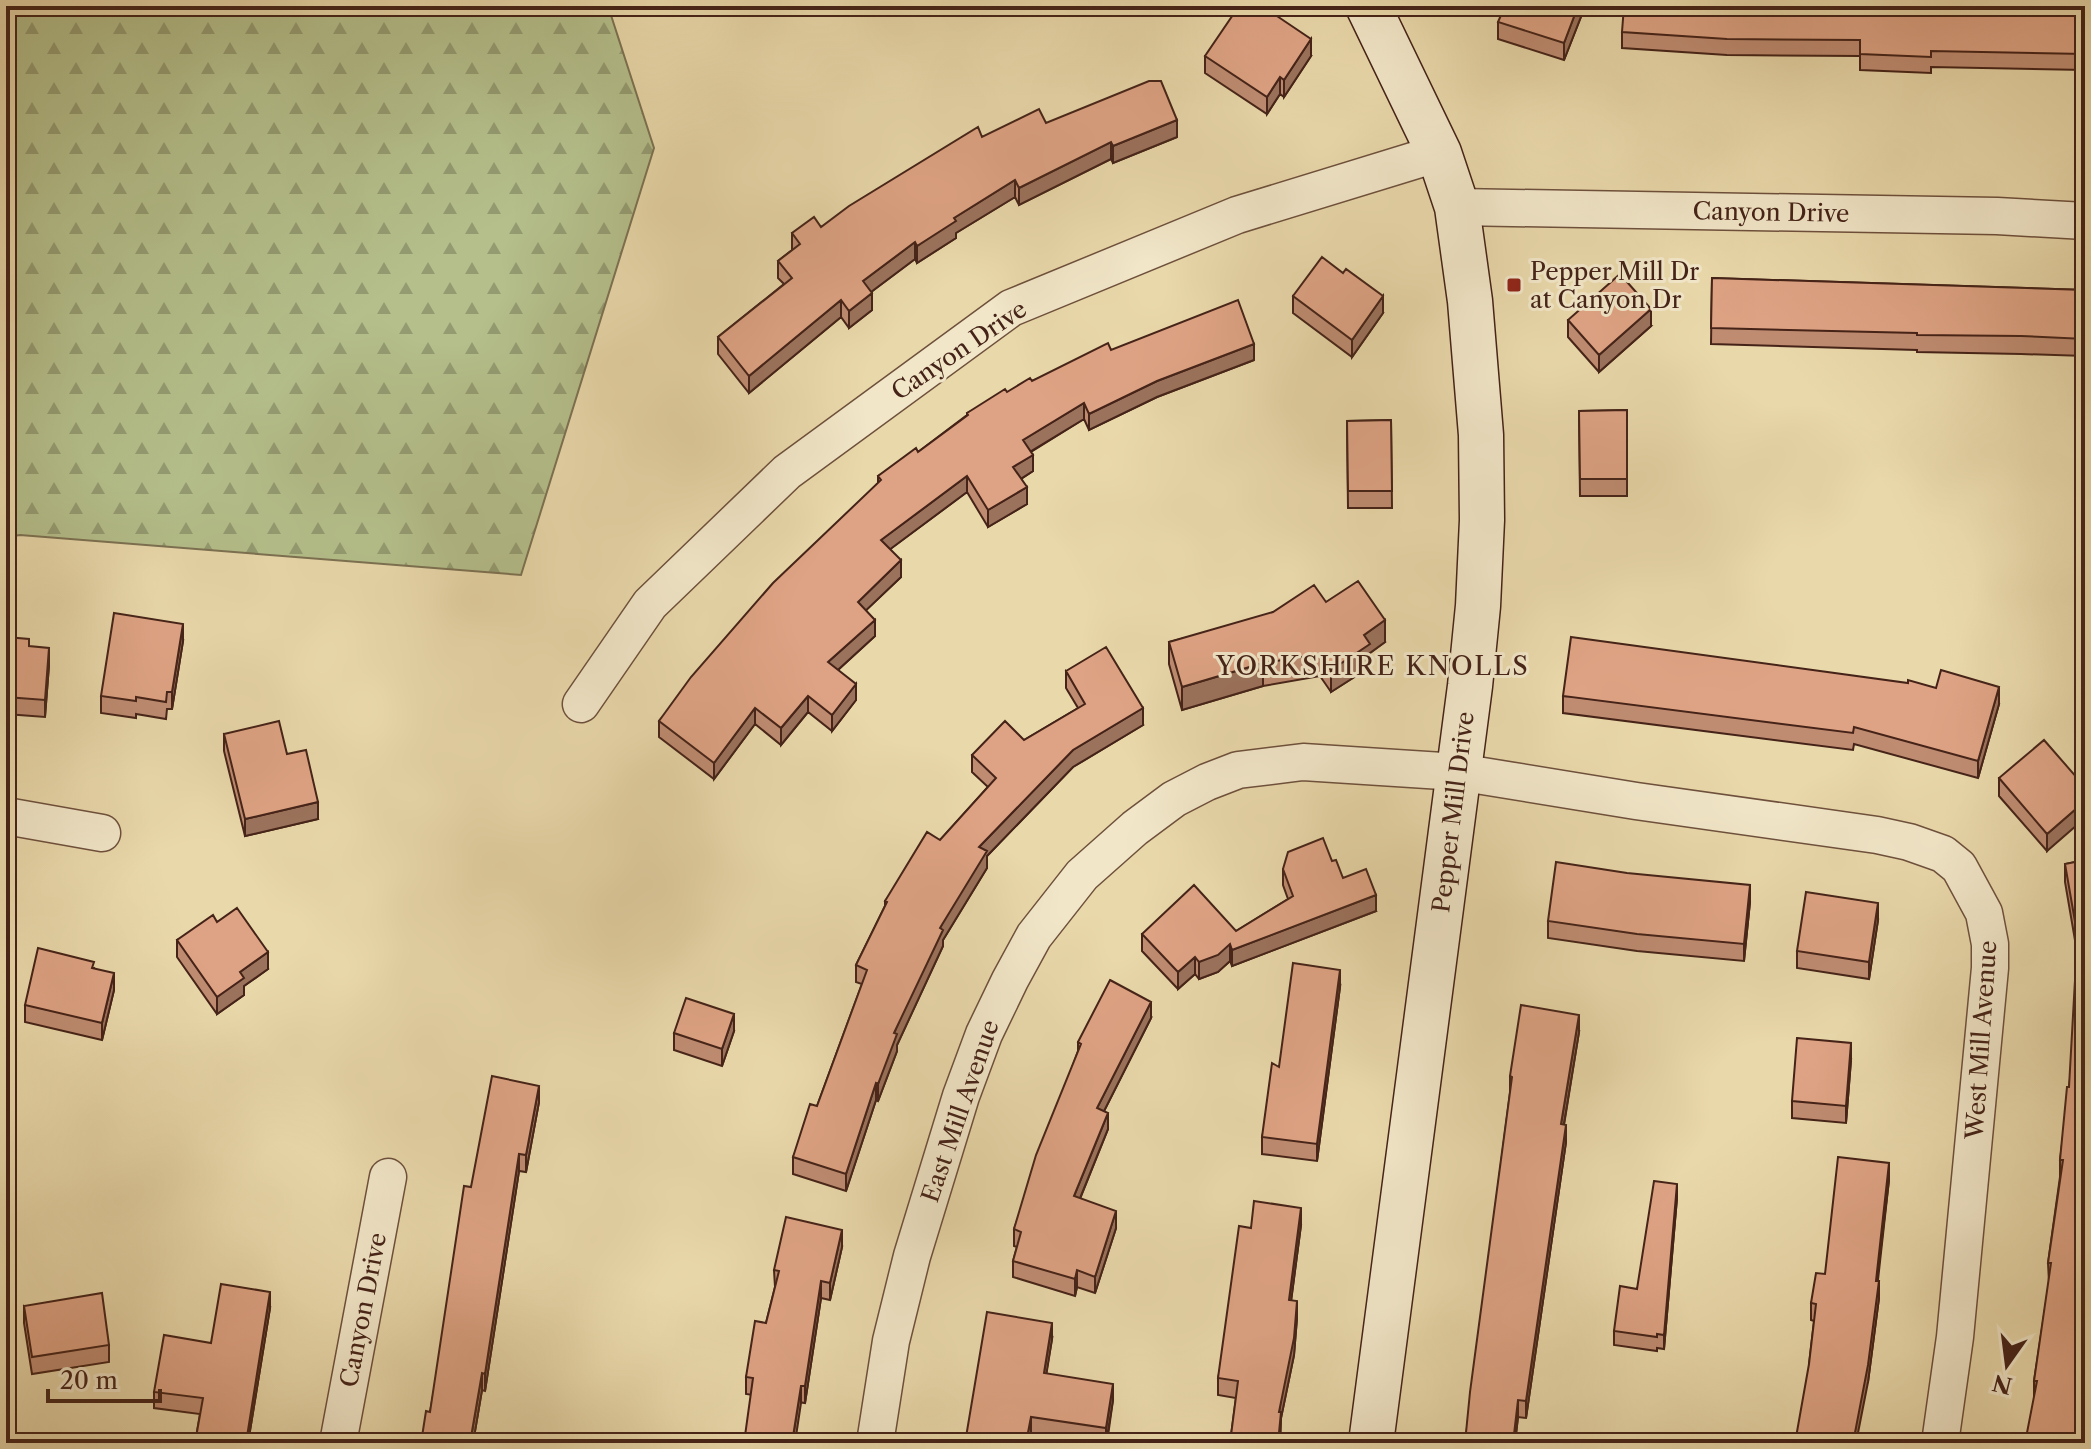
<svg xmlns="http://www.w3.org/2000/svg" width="2091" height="1449" viewBox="0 0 2091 1449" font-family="'Libre Caslon Text',serif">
<defs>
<pattern id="forest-firs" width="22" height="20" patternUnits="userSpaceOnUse" patternTransform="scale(2)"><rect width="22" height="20" fill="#b4bf8b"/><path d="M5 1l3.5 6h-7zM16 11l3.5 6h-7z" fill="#949b71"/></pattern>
</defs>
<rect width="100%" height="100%" fill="#e9d8aa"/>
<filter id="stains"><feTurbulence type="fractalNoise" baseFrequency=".0025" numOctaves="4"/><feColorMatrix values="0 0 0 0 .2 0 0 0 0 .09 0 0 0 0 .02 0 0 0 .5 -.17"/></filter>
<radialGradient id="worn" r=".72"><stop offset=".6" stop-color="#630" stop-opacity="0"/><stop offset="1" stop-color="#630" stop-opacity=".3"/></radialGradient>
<path fill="url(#forest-firs)" stroke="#7c7152" stroke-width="2" d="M6 6H608L654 148 521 575 20 535 6 537Z"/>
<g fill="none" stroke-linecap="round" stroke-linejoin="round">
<g stroke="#6e503c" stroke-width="39">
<path id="street" d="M1457 207 1997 216 2085 221
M581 704 650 604 787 472 1011 308 1237 215 1439 153
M6 816 102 833
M338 1443 388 1177
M875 1443 891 1341 912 1256 961 1096 984 1034 1010 980 1034 936 1082 875 1135 828 1174 799 1207 782 1238 770 1303 762 1458 772 1636 801 1877 835 1909 842 1943 854 1959 867 1984 913 1990 944V968L1955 1337 1940 1443"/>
</g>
<g stroke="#452318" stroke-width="47">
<path id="secondary" d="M1368 6 1439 153 1457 207 1470 301 1481 435 1482 520 1478 606 1470 686 1371 1443"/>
</g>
<use href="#street" stroke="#f1e6c8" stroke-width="36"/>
<use href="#secondary" stroke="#f1e6c8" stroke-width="44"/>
</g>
<path fill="#bf8c72" stroke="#452318" stroke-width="2" d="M1584 6V9L1564 60 1498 39V22Z
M2085 6V70L1931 67V73L1860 70V56L1727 55 1622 48V32Z
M1205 56H1311L1284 97 1280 94 1267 114 1205 73Z
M1046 123 1177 137 1113 163 1111 159 1019 205 1015 197 956 233V238L917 263 915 259 871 292 872 310 849 328 841 317 749 393 718 354V337L784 284 778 278V261L792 250V233L821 227Z
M1712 278 2085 290V356L2021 354 1917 352V350L1711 344Z
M1293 296 1383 313 1352 357 1293 313Z
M1568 320 1651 326 1599 372 1568 337Z
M1111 350 1254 360 1157 397 1089 430 1084 419 1031 452 1033 471 1021 479 1027 504 988 527 967 492 890 549 901 577 866 610 875 636 838 670 856 700 832 731 808 712 781 745 755 724 714 779 659 737V721L878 483V476L918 452 967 415V413L1032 381Z
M1627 410V496H1580L1579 411Z
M1391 420 1392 508H1348L1347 421Z
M2085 499V538H2082Z
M1326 602 1385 642 1370 653V667L1331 692 1320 676 1263 686 1182 710 1169 664V642Z
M6 637 29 646 49 665 45 717 6 714Z
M183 641 172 709H167L166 719 136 714V718L101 713V696Z
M1066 671 1143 725 1073 767 987 856V868L943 940V946L897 1045V1051L878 1101 876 1100 846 1191 793 1174V1157L817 1106 862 984 856 982V965L885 906V901L988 787 972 772V755L1024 740 1078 708 1066 688Z
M1563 696 1999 704 1978 778 1854 744 1853 750 1563 713Z
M224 734 287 754 318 819 245 836 224 751Z
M1999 778 2085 787 2047 851 1999 796Z
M2085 860V1443L2034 1396V1381L2049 1282 2048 1263 2060 1177V1160L2082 981 2065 882V864Z
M1332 861 1343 878 1376 911 1232 966 1230 961 1218 972 1199 979 1195 974 1178 989 1142 951V934L1236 931 1288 899 1283 885V869Z
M1750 902 1744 961 1637 951 1548 938V921Z
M1878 920 1869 979 1797 968V951Z
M217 922 268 969 244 986V995L217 1014 177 957V940Z
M94 968 114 990 102 1040 25 1022V1005Z
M1340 987 1317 1161 1262 1154V1137L1279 1067Z
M1151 1018 1104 1111 1108 1129 1080 1199 1116 1228 1095 1293 1077 1287 1075 1296 1013 1277V1261L1017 1247 1014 1246V1229L1078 1051V1042Z
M734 1031 722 1066 674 1050V1033Z
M1579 1032 1564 1125 1566 1142 1526 1418 1518 1417 1515 1443H1465L1510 1093V1076Z
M1851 1060 1846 1123 1792 1118V1101Z
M539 1102 526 1172 519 1171 485 1391 482 1390 473 1443H421L430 1412 471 1187Z
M1889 1180 1877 1281 1879 1298 1868 1382 1809 1364 1814 1321 1811 1320V1303L1825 1274Z
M1677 1198 1664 1349 1657 1348V1351L1614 1345V1331L1637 1289Z
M1301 1225 1291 1301 1297 1318 1294 1355 1281 1418 1280 1443H1230L1236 1398 1218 1395V1378L1251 1228Z
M842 1247 830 1300 821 1298 805 1403 746 1394V1377L766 1323 775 1287 774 1270Z
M24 1306 109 1345V1362L32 1374 24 1323Z
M270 1308 248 1443H195L200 1414 154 1408V1392L211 1343Z
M1052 1339 1046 1374 1113 1400 1107 1443H1097L1031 1433 1029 1443H965Z"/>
<path fill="#9b725c" stroke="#452318" stroke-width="2" d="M1578 6H1584V9L1564 60V43Z
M1311 39V56L1284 97V80Z
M1280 77V94L1267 114V97Z
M1177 120V137L1113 163V146Z
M1111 142V159L1019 205V188Z
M1015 180V197L956 233V238L917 263V246L954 218Z
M915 242V259L863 298V281Z
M872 293V310L849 328V311Z
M1383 296V313L1352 357V340Z
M841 300V317L749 393V376Z
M1651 309V326L1599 372V355Z
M1254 344V360L1157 397 1089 430V414L1157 381Z
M1084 403V419L1023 456V440Z
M1033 455V471L1013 484V467Z
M967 476V492L881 556V540Z
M1027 487V504L988 527V510Z
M901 560V577L858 618V602Z
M875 620V636L828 679V662Z
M1385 620V642L1370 653V667L1331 692V670L1364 635Z
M183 624V641L172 709V692Z
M49 648V665L45 717V700Z
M1263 663V686L1182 710V687Z
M856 684V700L832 731V715Z
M1999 687V704L1978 778V761Z
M808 696V712L781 745V728Z
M755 708V724L714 779V763Z
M1143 708V725L1073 767 987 856V868L943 940V946L897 1045V1051L878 1101V1084L894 1033 940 928 979 847 1073 750Z
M2085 801V818L2047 851V834Z
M318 802V819L245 836V819Z
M1750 885V902L1744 961V944Z
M1376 895V911L1232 966V950Z
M1878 903V920L1869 979V962Z
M1230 944V961L1218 972 1199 979V962Z
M268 952V969L244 986V995L217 1014V997L240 972Z
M1195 957V974L1178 989V972Z
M1340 970V987L1317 1161V1144Z
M114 973V990L102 1040V1023Z
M1151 1002V1018L1097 1125V1108Z
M734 1014V1031L722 1066V1049Z
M1579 1015V1032L1561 1141V1124Z
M1851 1043V1060L1846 1123V1106Z
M876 1083V1100L846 1191V1174Z
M539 1086V1102L526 1172V1155Z
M1108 1113V1129L1074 1213V1196Z
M1566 1125V1142L1526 1418V1401Z
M519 1154V1171L485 1391V1374Z
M1889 1163V1180L1876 1298V1281Z
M1677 1184V1198L1664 1349V1335Z
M1301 1208V1225L1289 1317V1300Z
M1116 1211V1228L1095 1293V1277Z
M842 1230V1247L830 1300V1283Z
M1077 1270V1287L1075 1296V1279Z
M821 1281V1298L805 1403V1386Z
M1879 1281V1298L1868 1382 1856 1443H1853Z
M270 1292V1308L248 1443H246Z
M1297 1301V1318L1294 1355 1281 1418 1280 1443H1278L1279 1412Z
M1052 1323V1339L1044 1389V1373Z
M482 1373V1390L473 1443H470Z
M1113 1384V1400L1106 1443V1428Z
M801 1386V1403L795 1443H792Z
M1518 1400V1417L1515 1443H1513Z
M1031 1417V1433L1029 1443H1026Z"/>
<path fill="#dea384" stroke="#452318" stroke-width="2" d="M1239 6H1262L1311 39 1284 80 1280 77 1267 97 1205 56Z
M1505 6H1578L1564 43 1498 22Z
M1624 6H2085V54L1931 51V57L1860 54V40L1727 39 1622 32Z
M1149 81H1161L1177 120 1113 146 1111 142 1019 188 1015 180 954 218 956 221 917 246 915 242 863 281 872 293 849 311 841 300 749 376 718 337 792 278 778 261 800 244 792 233 814 217 821 227 849 206 978 127 982 137 1039 109 1046 123Z
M1322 257 1343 273 1346 269 1383 296 1352 340 1293 296Z
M1620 274 1651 309 1599 355 1568 320Z
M1712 278 2085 290V339L2021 336 1917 335V333L1711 328Z
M1238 300 1254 344 1157 381 1089 414 1084 403 1023 440 1033 455 1013 467 1027 487 988 510 967 476 881 540 901 560 858 602 875 620 828 662 856 684 832 715 808 696 781 728 755 708 714 763 659 721 691 677 773 583 881 480 878 476 916 448 918 452 968 415 967 413 1005 389 1007 392 1030 378 1032 381 1108 343 1111 350Z
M1627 410V479H1580L1579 411Z
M1391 420 1392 491H1348L1347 421Z
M2085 499V530L2082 529Z
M1358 581 1385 620 1364 635 1370 644 1331 670 1320 654 1263 663 1182 687 1169 642 1273 612 1314 585 1326 602Z
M114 613 183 624 172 692H167L166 702 136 697V701L101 696Z
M6 637 29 639V646L49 648 45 700 6 697Z
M1571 637 1908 683V680L1936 688 1941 670 1999 687 1978 761 1854 727 1853 733 1563 696Z
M1106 647 1143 708 1073 750 979 847 987 851 940 928 943 930 894 1033 897 1034 878 1084 876 1083 846 1174 793 1157 810 1104 817 1106 867 970 856 965 887 902 885 901 927 832 940 840 996 778 972 755 1005 721 1024 740 1085 704 1066 671Z
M279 721 287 754 306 750 318 802 245 819 224 734Z
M2044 740 2085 787V801L2047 834 1999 778Z
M1323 838 1332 861 1336 860 1343 878 1366 869 1376 895 1232 950 1230 944 1218 955 1199 962 1195 957 1178 972 1142 934 1194 885 1236 931 1293 896 1283 869 1288 852Z
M2085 860V979L2065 864Z
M1556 862 1627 873 1750 885 1744 944 1637 934 1548 921Z
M1806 892 1878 903 1869 962 1797 951Z
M237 908 268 952 240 972 244 978 217 997 177 940 213 915 217 922Z
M38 948 94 962 92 968 114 973 102 1023 25 1005Z
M1293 963 1340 970 1317 1144 1262 1137 1272 1063 1279 1067Z
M1110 980 1151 1002 1097 1108 1108 1113 1074 1196 1116 1211 1095 1277 1077 1270 1075 1279 1013 1261 1021 1232 1014 1229 1036 1155 1081 1044 1078 1042Z
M2075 980 2085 981V1443H2025L2037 1381H2034L2051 1263H2048L2063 1160H2060L2067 1087H2069Z
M686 998 734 1014 722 1049 674 1033Z
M1521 1005 1579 1015 1561 1124 1566 1125 1526 1401 1518 1400 1513 1443H1465L1470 1392 1512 1077 1510 1076Z
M1797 1038 1851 1043 1846 1106 1792 1101Z
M492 1076 539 1086 526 1155 519 1154 485 1374 482 1373 470 1443H421L426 1411 430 1412 464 1186 471 1187Z
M1838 1157 1889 1163 1876 1281H1879L1868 1365 1853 1443H1795L1809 1364 1816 1304 1811 1303 1816 1273 1825 1274Z
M1654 1181 1677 1184 1664 1335 1657 1334V1337L1614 1331 1620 1286 1637 1289Z
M1254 1201 1301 1208 1289 1300 1297 1301 1294 1338 1279 1412H1281L1278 1443H1230L1238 1381 1218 1378 1239 1226 1251 1228Z
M786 1217 842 1230 830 1283 821 1281 805 1386H801L792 1443H744L753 1378 746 1377 755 1321 766 1323 779 1271 774 1270Z
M221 1284 270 1292 246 1443H195L203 1398 154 1392 164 1335 211 1343Z
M102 1293 109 1345 32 1357 24 1306Z
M987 1312 1052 1323 1044 1373 1113 1384 1106 1428 1031 1417 1026 1443H965Z"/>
<rect fill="#8f2418" stroke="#f1e6c8" stroke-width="3" x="1506" y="277" width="16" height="16" rx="4"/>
<g text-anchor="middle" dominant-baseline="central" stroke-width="6" stroke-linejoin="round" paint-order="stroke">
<g font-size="24" fill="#452318" stroke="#f1e6c8">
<text transform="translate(1771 212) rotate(1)">Canyon Drive</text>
<text transform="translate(959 350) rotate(-34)">Canyon Drive</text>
<text transform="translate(1453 812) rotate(-83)">Pepper Mill Drive</text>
<text transform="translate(1981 1040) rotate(-86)">West Mill Avenue</text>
<text transform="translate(960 1111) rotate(-71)">East Mill Avenue</text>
<text transform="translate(363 1310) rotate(-79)">Canyon Drive</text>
</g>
<g font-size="24" fill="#452318" stroke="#f1e6c8" text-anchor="start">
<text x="1530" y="271">Pepper Mill Dr<tspan x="1530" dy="28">at Canyon Dr</tspan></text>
</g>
<g font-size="26" letter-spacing="2" fill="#452318" stroke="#f1e6c8">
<text x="1373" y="666">YORKSHIRE KNOLLS</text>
</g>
</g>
<rect width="2091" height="1449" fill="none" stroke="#e9d8aa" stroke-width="32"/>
<rect x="8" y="8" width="2075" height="1433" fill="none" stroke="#452318" stroke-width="4"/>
<rect x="16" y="16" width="2059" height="1417" fill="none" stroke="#452318" stroke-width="2"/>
<g transform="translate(2007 1365) rotate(194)" stroke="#f1e6c8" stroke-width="6" paint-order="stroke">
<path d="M0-6L14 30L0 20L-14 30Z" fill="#452318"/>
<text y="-12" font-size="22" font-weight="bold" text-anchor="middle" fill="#452318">N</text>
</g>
<path d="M48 1389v12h112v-12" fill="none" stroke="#452318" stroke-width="4"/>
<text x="60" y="1389" font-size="24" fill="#452318" stroke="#f1e6c8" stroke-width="6" paint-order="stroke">20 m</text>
<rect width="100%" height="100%" filter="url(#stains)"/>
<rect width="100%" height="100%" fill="url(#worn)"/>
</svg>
